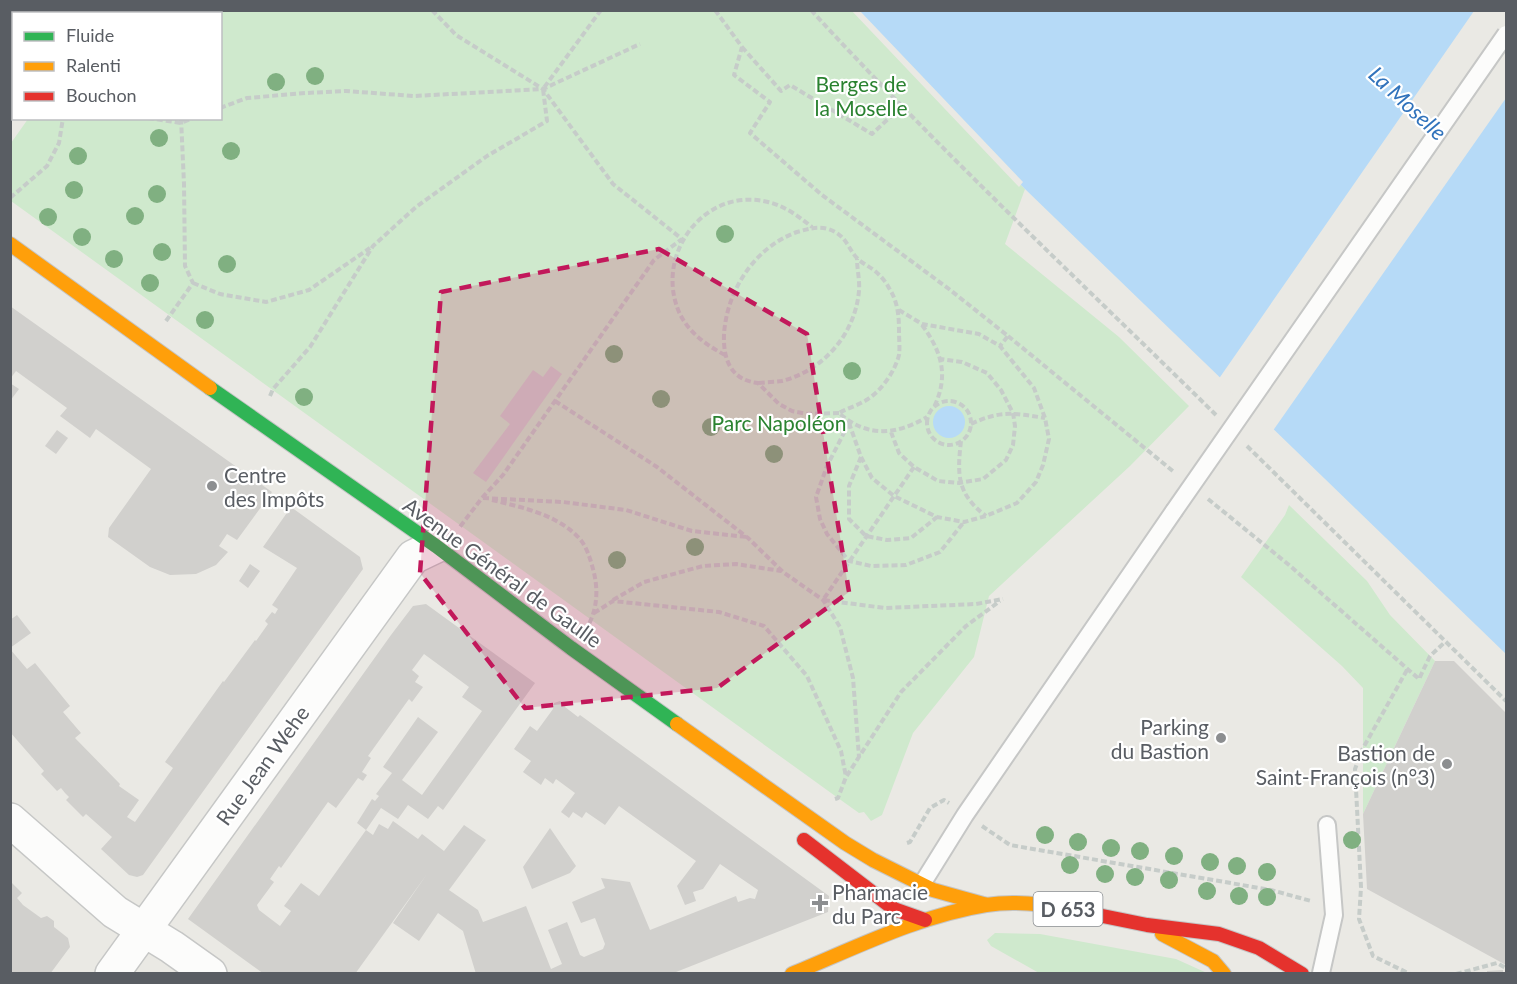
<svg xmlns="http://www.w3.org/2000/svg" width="1517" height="984" viewBox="0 0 1517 984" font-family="Lato,sans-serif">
<rect width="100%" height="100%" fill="#eae9e4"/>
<path fill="#cfe9cd" d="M107 11H854L1025 189 1005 244 1119 337 1189 406 1130 466 989 596 974 657 913 733 882 815 871 821 864 812 859 813 838 798 11 201V143L28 119 220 118V14L104 13Z
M1289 505 1367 581 1390 615 1435 661 1363 814V688L1342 666 1241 577 1285 515Z
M995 933 1040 934 1176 959 1207 973H1039L991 946 987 940Z"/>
<path fill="#b6daf7" d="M854 11H1506V654L1025 189Z
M933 422a16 16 0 1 1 32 0a16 16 0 1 1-32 0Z"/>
<path fill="#eae9e4" d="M851 10 860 11 1023 182 1019 187Z
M1474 11H1506V98L1272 432 1218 380Z"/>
<path fill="#d1d0cd" d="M14 20V41L10 38V24Z
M10 96 14 98V118L10 122Z
M10 306 272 492 237 540 227 534 219 546 228 552 216 565 196 574 170 575 150 567 108 537 109 528 151 469 96 429 90 438 60 416 67 408 16 371 10 379Z
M551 366 562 374 486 482 473 473 510 424 500 416 533 370 543 377Z
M10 383 19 389 10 401Z
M57 430 68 438 56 454 45 446Z
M291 507 360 557 363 569 143 875 137 877 129 875 101 849 112 837 86 814 83 817 66 800 69 797 65 793 61 788 57 791 41 774 44 771 10 732V649L27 669 35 663 70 706 63 712 81 733 75 738 120 784 119 786 139 800 127 817 135 822 173 768 165 762 223 681 224 682 255 640 256 641 268 624 265 621 272 612 275 614 278 609 272 605 297 568 263 547Z
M250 564 260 571 248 588 239 581Z
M426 604 535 683 443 810 438 806 428 819 408 805 398 819 381 808 366 830 357 823 372 799 375 801 379 796 376 794 392 773 383 767 418 717 438 732 402 780 422 795 482 711 462 697 469 687 424 654 412 670 419 676 415 682 423 687 412 702 409 699 368 756 371 758 362 772 367 775 363 781 358 778 336 808 328 802 281 868 279 866 270 879 274 882 257 905 259 910 280 926 291 911 284 906 301 883 319 896 366 830 373 835 379 824 388 829 393 821 418 839 422 834 444 851 464 825 486 840 449 890 478 910 483 922 526 906 551 969 562 964 548 930 567 922 580 955 584 957 603 949 605 944 595 918 581 923 572 902 605 888 601 878 630 882 650 930 736 896 738 902 750 898 755 899 758 890 720 864 703 889 693 892 696 901 685 905 677 886 696 861 619 806 605 825 586 812 582 818 573 812 569 818 561 812 575 793 556 779 553 784 545 778 541 785 523 772 531 761 514 749 530 726 537 731 553 709 554 703 560 701 566 705 565 707 578 717 580 715 829 896 828 912 671 974H476L463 931 438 913 419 941 393 923 427 874 355 974H264L188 919 391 635 413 606Z
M17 615 31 633 10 648V620Z
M1435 661H1454L1506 713V965L1367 889 1363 814Z
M550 828 576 866 570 873 532 889 523 867Z
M10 881 22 893 17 898 23 905 41 918 47 916 54 921V927L68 938 70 947 50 974H10Z
M1503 970V974H1487V971Z"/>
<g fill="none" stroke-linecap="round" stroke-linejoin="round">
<g stroke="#c6c7c6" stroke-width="20">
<path id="lane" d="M922 889V884L965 815 1174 511
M1321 973 1334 915 1327 825"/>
</g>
<g stroke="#c6c7c6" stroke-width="36">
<path id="street" d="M10 820 115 912 172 947 210 974
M112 974 413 557 436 546"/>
</g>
<g stroke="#c5c5c5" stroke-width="16">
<path id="fast" d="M210 388 436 546 571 648 677 724"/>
</g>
<g stroke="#c5c5c5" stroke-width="16">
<path id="slow" d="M10 244 210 388
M677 724 845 843 873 860 933 890 987 905
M1162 934 1213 961 1224 974
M792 974C855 948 918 916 986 905 1012 901 1043 904 1068 909"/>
</g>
<g stroke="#c5c5c5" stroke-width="16">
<path id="jam" d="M804 840 894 909 925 920
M1068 909 1147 925 1219 934 1259 948 1302 974"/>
</g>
<path stroke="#c6ccc9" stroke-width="4" stroke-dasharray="6 3" stroke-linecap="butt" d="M191 10 192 14
M432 10 456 35 543 89 613 184 682 239 654 260 503 475 482 498 459 528
M715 10 742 47 734 75 770 102 750 133 822 195 949 289 1008 336 1000 346
M811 10C940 151 1080 281 1216 415
M129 14 131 10
M742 47 781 91 790 85 872 134 902 106
M220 108 247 98 306 93 346 91 414 96 543 89 640 44
M148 118 181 123 193 118
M10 198 47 166 59 143 63 118
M193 283 220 294 266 302 309 290 370 248
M166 321 193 283 185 266 184 184 181 118
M922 325C942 352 949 376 934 407
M1008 336 1174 472
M725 355C706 345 688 332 679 312 654 254 705 186 768 202 785 206 798 216 812 227
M759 383C766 382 775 382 782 381 824 370 855 334 859 291 860 281 857 269 857 259
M270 396 273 389 310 347 373 246 416 207 487 156 547 121 543 89 601 10
M555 401 657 467 748 538 783 572 823 600 840 627 853 678 859 757
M927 423a22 22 0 1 1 44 0a22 22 0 1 1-44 0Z
M839 413 807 414 792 411 779 404 758 383C731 380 723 360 724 334 727 290 755 247 797 232 808 229 817 226 828 229 846 235 846 245 856 257 861 263 869 266 875 271 880 275 886 282 889 288 898 302 899 316 899 332 899 339 900 348 899 355 895 371 882 390 868 399 859 405 848 408 839 413 867 438 897 435 927 417
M849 423 861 457 872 478 894 496 937 517 964 522 986 516 1017 503 1036 482 1043 465 1049 439 1045 418 1034 388 1000 346 979 334 922 324 899 310
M849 423 827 466 816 497 820 519 827 534 849 561 871 566 906 565 940 552 964 522
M971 424C1001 410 1013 413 1045 418
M891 432 899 453 914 467 938 481 959 483 983 479 1006 460 1013 445 1015 426 1013 413 1001 390 987 373 962 362 940 359
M961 441C957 475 957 494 986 516
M1247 446 1506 701
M861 457 849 486V519L866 536 887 540 911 538 937 517
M914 467 823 600 885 608 976 604 1003 599
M483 498 563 502 626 510 692 531 747 537
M1208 499 1289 565 1419 679 1430 656 1445 642
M492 500C521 507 555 514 577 536 586 544 590 558 593 569 598 587 598 606 589 624
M613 600 644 582 703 566 736 564 781 571
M594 613 613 601 719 612 764 626 807 676 841 751 846 777
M1407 670 1362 750 1355 769 1361 887 1359 919 1373 956 1410 974
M835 799 838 798 846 777 901 692 966 626 1000 601
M982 826 1010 845 1271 890 1311 901
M907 843 910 842 930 808 944 800 949 803
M1456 974 1497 963 1506 968"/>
<use href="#lane" stroke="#fcfcfb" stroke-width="16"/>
<use href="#street" stroke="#fcfcfb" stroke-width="33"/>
<use href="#fast" stroke="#30b455" stroke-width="14"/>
<use href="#slow" stroke="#ff9f0a" stroke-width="14"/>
<use href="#jam" stroke="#e5322d" stroke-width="14"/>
<g stroke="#c6c7c6" stroke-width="20" stroke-linecap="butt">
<path id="lane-bridge" d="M1174 511 1506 34"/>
</g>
<use href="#lane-bridge" stroke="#fcfcfb" stroke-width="16"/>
</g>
<g fill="#80b081">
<circle cx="315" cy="76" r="9"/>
<circle cx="276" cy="82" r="9"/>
<circle cx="159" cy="138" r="9"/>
<circle cx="231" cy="151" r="9"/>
<circle cx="78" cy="156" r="9"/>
<circle cx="74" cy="190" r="9"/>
<circle cx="157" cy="194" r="9"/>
<circle cx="135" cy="216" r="9"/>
<circle cx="48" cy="217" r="9"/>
<circle cx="725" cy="234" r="9"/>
<circle cx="82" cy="237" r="9"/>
<circle cx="162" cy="252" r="9"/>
<circle cx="114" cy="259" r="9"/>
<circle cx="227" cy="264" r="9"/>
<circle cx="150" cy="283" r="9"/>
<circle cx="205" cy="320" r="9"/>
<circle cx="614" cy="354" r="9"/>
<circle cx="852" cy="371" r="9"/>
<circle cx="304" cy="397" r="9"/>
<circle cx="661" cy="399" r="9"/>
<circle cx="711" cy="427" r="9"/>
<circle cx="774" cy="454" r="9"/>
<circle cx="695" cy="547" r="9"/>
<circle cx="617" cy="560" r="9"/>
<circle cx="1045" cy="835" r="9"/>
<circle cx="1352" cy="840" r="9"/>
<circle cx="1078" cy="842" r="9"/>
<circle cx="1111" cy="848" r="9"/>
<circle cx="1140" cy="851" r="9"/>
<circle cx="1174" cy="856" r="9"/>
<circle cx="1210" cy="862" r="9"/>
<circle cx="1070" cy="865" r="9"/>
<circle cx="1237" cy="866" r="9"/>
<circle cx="1267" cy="872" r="9"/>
<circle cx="1105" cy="874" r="9"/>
<circle cx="1135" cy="877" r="9"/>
<circle cx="1169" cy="880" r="9"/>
<circle cx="1207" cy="891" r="9"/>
<circle cx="1239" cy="896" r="9"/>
<circle cx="1267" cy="897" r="9"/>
</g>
<path fill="#c2185b" fill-opacity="0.2" stroke="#c2185b" stroke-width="4.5" stroke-dasharray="12 8" stroke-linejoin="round" d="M659 249 807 334 849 592 717 688 525 708 420 573 441 292Z"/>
<g fill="#8c8e90" stroke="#fff" stroke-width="2">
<circle cx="212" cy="486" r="6"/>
<circle cx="1221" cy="738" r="6"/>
<circle cx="1447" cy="764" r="6"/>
<path d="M817 894h6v6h6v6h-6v6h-6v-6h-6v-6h6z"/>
</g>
<g text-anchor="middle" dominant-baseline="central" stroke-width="4.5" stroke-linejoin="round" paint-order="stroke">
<rect fill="#fff" stroke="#8b8e92" stroke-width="1.5" x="1033.5" y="892" width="69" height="34" rx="4.5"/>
<g font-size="20" font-weight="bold" fill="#595d63">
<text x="1068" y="909">D 653</text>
</g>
<g font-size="21" fill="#2a8230" stroke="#fff">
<text x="861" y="83">Berges de<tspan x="861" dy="24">la Moselle</tspan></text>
<text x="779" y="422">Parc Napoléon</text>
</g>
<g font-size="21" fill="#595d63" stroke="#fff" text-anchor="start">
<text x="224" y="474">Centre<tspan x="224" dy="24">des Impôts</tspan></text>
<text x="1209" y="726" text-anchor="end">Parking<tspan x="1209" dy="24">du Bastion</tspan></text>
<text x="1435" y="752" text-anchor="end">Bastion de<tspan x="1435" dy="24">Saint-François (n°3)</tspan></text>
<text x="832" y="891">Pharmacie<tspan x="832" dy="24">du Parc</tspan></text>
</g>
<g font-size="21" fill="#595d63" stroke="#fff">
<text transform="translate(503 572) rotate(36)">Avenue Général de Gaulle</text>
<text transform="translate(262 765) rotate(-54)">Rue Jean Wehe</text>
</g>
<g font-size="22" font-style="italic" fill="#3173bc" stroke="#fff">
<text transform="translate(1408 103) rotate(43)">La Moselle</text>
</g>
</g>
<rect width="1517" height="984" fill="none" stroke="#595d63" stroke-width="24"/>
<rect x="12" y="12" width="210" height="108" fill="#ffffff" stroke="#bdbec1" stroke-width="1.5"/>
<rect x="24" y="32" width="30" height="9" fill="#30b455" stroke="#bdbec1" stroke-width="1.5"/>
<text x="66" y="42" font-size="18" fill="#595d63">Fluide</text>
<rect x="24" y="62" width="30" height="9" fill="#ff9f0a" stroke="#bdbec1" stroke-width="1.5"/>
<text x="66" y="72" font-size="18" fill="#595d63">Ralenti</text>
<rect x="24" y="92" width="30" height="9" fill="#e5322d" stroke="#bdbec1" stroke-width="1.5"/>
<text x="66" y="102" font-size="18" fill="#595d63">Bouchon</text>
</svg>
